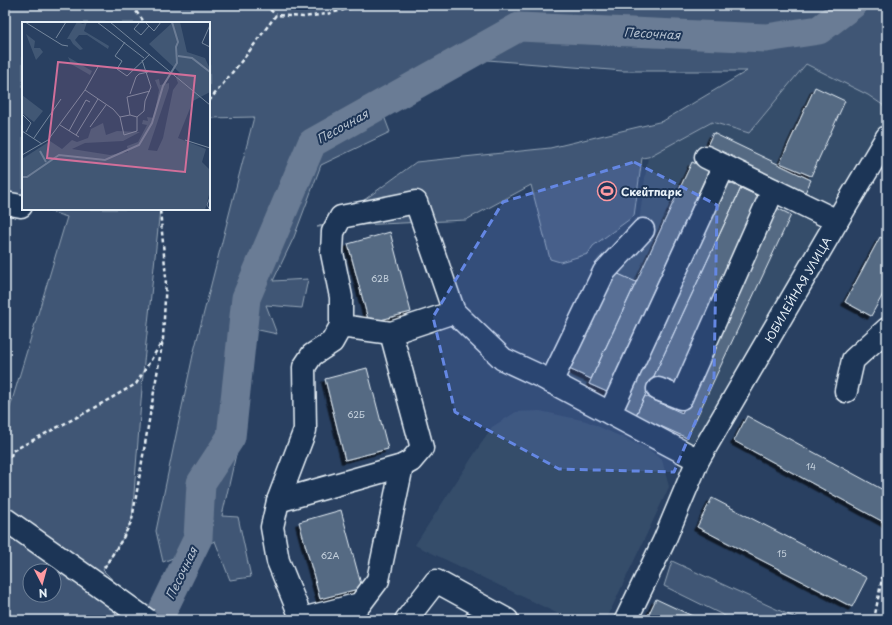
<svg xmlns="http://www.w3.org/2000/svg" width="892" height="625" viewBox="0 0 892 625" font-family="'Playpen Sans',sans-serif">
<defs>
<filter id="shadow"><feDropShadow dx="-3.5" dy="3.5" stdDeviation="0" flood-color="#0009"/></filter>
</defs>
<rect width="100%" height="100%" fill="#294061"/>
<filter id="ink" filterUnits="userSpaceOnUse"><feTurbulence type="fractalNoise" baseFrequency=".025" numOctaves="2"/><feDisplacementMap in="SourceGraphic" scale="8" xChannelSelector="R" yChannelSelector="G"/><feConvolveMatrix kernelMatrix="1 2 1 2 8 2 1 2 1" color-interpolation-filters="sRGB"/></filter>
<g filter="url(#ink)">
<path fill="#364d6b" d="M806 64 868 95 887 108V137L698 460 542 377 598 257 639 222 648 157 712 122 749 133Z
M540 411 586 421 648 449 662 460 669 487 606 620H571L415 545 492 427 516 412Z"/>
<path fill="#415774" stroke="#94a4b6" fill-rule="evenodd" d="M5 5H887V108L868 95 806 64 749 133 712 122 648 157 642 158 634 216 593 246 588 254 560 262 550 259 531 185 466 220 317 227 341 217 416 162 550 148 663 121 747 71H623L488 60 376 95 390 132 321 165 294 237 273 281 308 279 302 308 266 305 277 334 236 325 225 418 238 445 222 516 238 517 251 577 230 580 215 541 163 562 156 531 176 435 193 355 254 117 209 118V23H23V204L5 199Z
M41 209H160L144 362 132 520 123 538 103 570C107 574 112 579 116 584 122 595 119 610 111 620H5V424L67 217ZM30 571H54V595H30Z
M672 561 800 620H733L664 586Z"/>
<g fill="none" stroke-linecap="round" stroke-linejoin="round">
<path stroke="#6b7c95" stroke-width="29" d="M158 620 198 538 201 483 231 437 246 298 312 143 519 27 766 38 819 30 852 5"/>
</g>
<path fill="#556a83" stroke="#e8f1f8" filter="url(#shadow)" d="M815 87 845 101 811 176 780 163Z
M713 133 811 180 803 197 705 150Z
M692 162 709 170 607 392 589 384Z
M725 181 741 188 636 415 620 407Z
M741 188 762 198 673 388 653 378Z
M777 208 791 215 687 438 636 415 645 396 682 413Z
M390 232 411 312 369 323 348 244Z
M887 233V287L871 316 845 302 880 237 884 239Z
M614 272 636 282 591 379 569 369Z
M5 320 7 321 5 344Z
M367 368 388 449 345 460 325 379Z
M747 416 887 492V524L734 441Z
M712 498 867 578 852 607 697 527Z
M341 510 362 588 320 599 299 522Z
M656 599 701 620H646Z
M467 612 482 620H463Z"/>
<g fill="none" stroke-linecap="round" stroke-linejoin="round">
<g stroke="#e8f1f8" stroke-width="25">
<g id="minor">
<path d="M706 157 837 221"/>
<path d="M5 203 21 206"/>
<path id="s1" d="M454 312 503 359 542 377 698 460 837 221 887 137"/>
<path d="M551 382 604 272 643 230"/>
<path d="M658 389 681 398 773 190"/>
<path d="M846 391 853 360 887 329"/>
<path d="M610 413 724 166"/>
<path d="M278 501 402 466 411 461 422 448 391 333"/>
<path d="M302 619 360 604 378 580 402 466"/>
<path d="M302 620 278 561 272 527 278 501 305 430 304 367 312 355 332 342 341 326V297L332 253 333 232 341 217 416 202 454 312 391 333 341 326"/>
<path d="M406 620 436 581 507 620"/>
<path d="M626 620 664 541 698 460"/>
</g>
</g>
<g stroke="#e8f1f8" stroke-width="25">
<path id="major" d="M5 519 101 587"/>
</g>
<path stroke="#e8f1f8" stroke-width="2.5" stroke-dasharray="4 3" stroke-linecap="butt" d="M134 5 135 10 145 23
M265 5 276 15
M209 101 248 53 276 15 303 17 327 14 363 5
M11 457 12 451 83 414 136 384 162 342
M104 568 123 538 132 520 163 339 166 278 160 209
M874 620 887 552"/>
<use href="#minor" stroke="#1d3557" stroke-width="22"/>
<use href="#major" stroke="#1d3557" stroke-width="22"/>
<g stroke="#e8f1f8" stroke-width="25" stroke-linecap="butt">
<path id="major-bridge" d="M101 587 147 620"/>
</g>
<use href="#major-bridge" stroke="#1d3557" stroke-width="22"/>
</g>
</g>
<path fill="#6487e3" fill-opacity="0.2" stroke="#6487e3" stroke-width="3" stroke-dasharray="8 5" stroke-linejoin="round" d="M634 162 717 205 714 378 674 472 559 469 455 412 433 317 503 202Z"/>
<defs>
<g id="stadium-ring" transform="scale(1)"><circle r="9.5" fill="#1d3557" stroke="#ff9aa2" stroke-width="1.5"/><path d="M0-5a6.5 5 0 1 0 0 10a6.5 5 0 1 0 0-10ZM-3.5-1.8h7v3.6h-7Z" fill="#ff9aa2"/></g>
</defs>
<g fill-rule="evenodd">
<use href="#stadium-ring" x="607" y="191"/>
</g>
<g text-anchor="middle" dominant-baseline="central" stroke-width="4" stroke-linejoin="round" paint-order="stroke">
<g font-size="9" fill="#c3cfdb">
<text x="380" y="278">62В</text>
<text x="356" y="414">62Б</text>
<text x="811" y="466">14</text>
<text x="782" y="553">15</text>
<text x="330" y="555">62А</text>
</g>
<g font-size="11" font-weight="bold" fill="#e8f1f8" stroke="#1d3557" text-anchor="start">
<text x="621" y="191">Скейтпарк</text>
</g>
<g font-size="11" fill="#e8f1f8" stroke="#1d3557">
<text stroke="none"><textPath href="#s1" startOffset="485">ЮБИЛЕЙНАЯ УЛИЦА</textPath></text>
</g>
<g font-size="12" font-style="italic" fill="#b6c2d0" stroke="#1d3557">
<text transform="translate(652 33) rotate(3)">Песочная</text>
<text transform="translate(342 126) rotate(-29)">Песочная</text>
<text transform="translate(181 573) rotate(-64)">Песочная</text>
</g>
</g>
<g transform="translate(22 22)">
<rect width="188" height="188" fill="#294061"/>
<path d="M55 0 61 2 65 0 62 9 87 24 86 27 65 13H57L53 18 61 27 58 28 51 22 48 17H45ZM148 0H158L165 30 183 36 188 47V70L171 79 156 116 184 127 180 140 188 148V169L183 188H0V137L28 119 40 127 50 118 55 120 66 116 69 107 81 101 84 113 95 109 118 110 101 119 63 121 50 127 88 133 106 130 105 124 116 120 125 103 120 102 121 98 126 99 125 95 132 96 137 68 133 58 137 57 138 63 147 61V66L126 128 135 129 141 116 151 68 156 61 154 56 158 51 127 22 149 2ZM4 12 13 19 12 26H18L21 30 14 38ZM46 35 70 49 68 53 49 42ZM0 73 21 89 12 100 0 91Z" fill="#415774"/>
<path fill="none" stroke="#6b7c95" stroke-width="2" d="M156 34 170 36 188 50M18 129 24 140M0 155H5L37 133 83 138 117 123 130 101 141 64 155 41 154 25 156 20 150 0"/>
<path fill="none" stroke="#75879d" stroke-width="1" d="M3 0 40 23 46 24M75 0 122 36M88 0 188 83M118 0 112 7 119 13 127 4M123 0 132 9 139 0M188 3 180 21 188 25M34 16 44 0M103 20 93 34 100 39 95 47 105 54 128 32M63 68 77 43M108 72 114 55 117 52 126 50M0 92 9 101 4 110M108 93 105 75 128 69M115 95 108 93 98 95 102 113 115 109V95L122 89 123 79 129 65 120 38M38 103 57 115M68 105 84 83M0 109 20 122M47 109 64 78 68 80M54 113 76 77M12 116 39 77M163 118 188 126M0 133 26 118 63 68 91 87 98 95M188 188 185 183 188 175"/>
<path fill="#d16f9a" fill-opacity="0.15" stroke="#d16f9a" stroke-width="2" d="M36 40 173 54 163 150 25 136Z"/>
<rect width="188" height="188" fill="none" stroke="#e8f1f8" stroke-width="2"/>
</g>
<rect width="892" height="625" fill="none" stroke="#1d3557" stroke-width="20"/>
<rect x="10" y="10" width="872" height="605" fill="none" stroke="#e8f1f8" stroke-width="1.5" filter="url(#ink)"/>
<g transform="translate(42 583) rotate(174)"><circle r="19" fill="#1d3557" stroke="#6e8097"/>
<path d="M0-3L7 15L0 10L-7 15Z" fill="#ff9aa2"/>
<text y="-6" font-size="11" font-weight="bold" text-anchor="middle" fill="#e8f1f8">N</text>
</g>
</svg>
